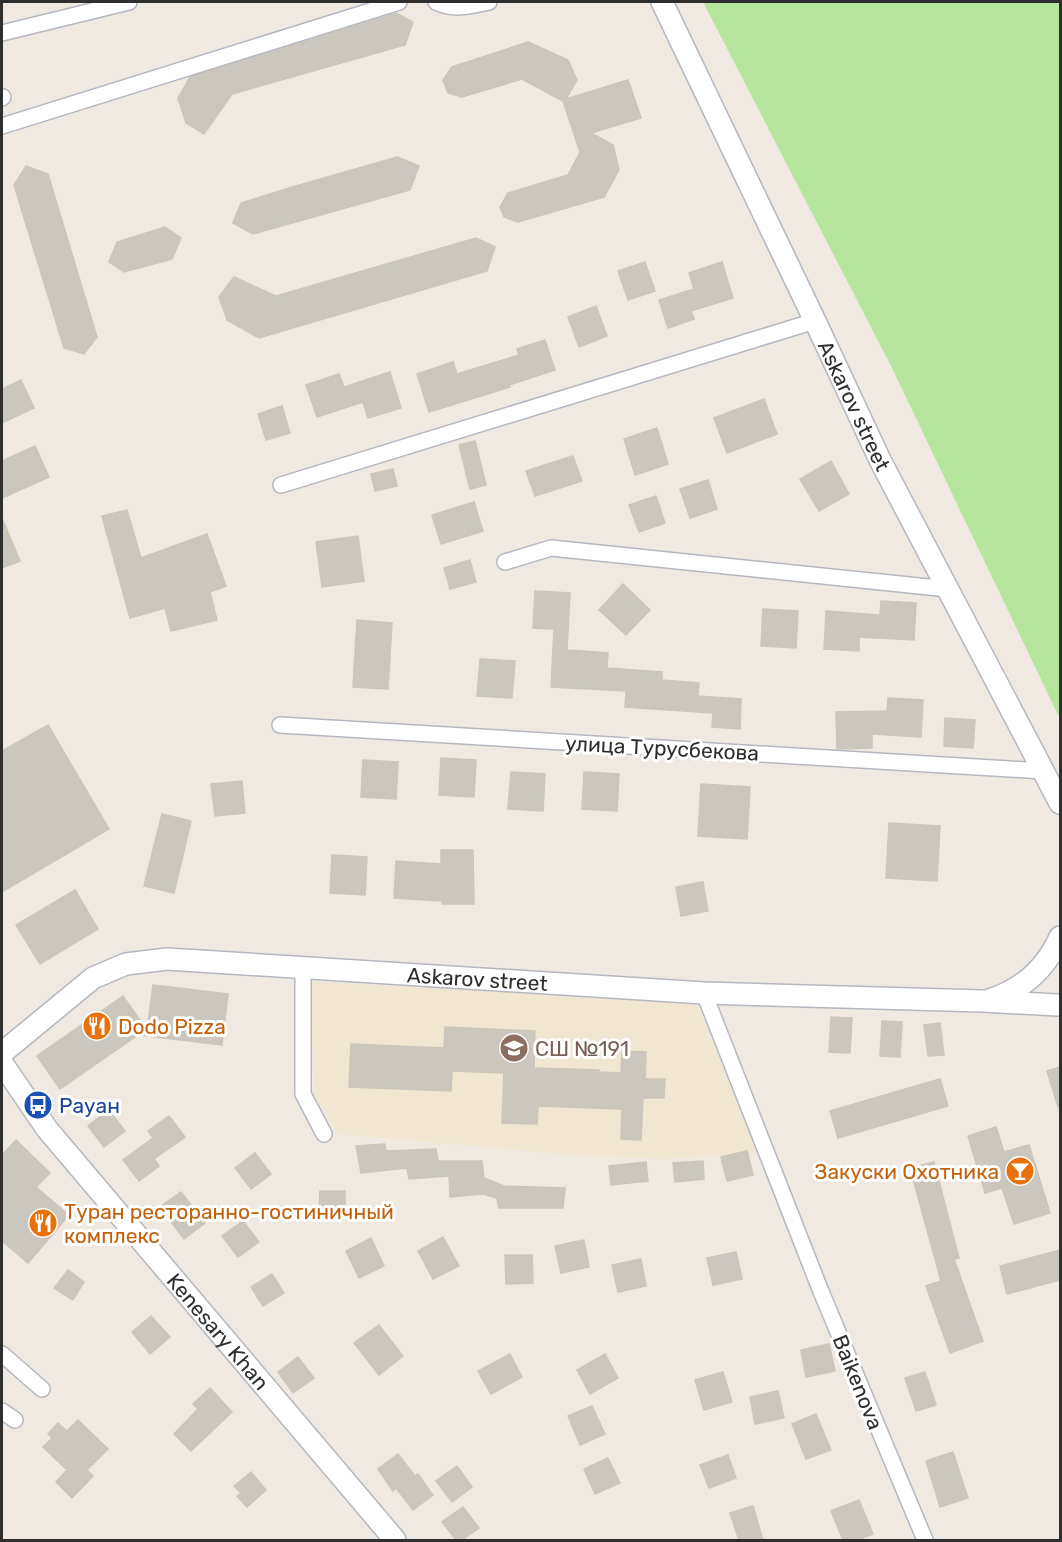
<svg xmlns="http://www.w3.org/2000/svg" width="1062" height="1542" viewBox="0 0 1062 1542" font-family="Rubik,sans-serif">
<rect width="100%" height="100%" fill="#efe9e1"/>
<path fill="#f0e6d1" d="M311 982 696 1001 759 1154 662 1159 582 1156 338 1134 314 1095Z"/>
<path fill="#b6e59e" d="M703 2H1060V719L891 366Z"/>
<path fill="#cbc7bf" stroke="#cbc5ba" stroke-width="1.5" d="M396 13 413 22 405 45 232 94 204 134 186 123 178 98 190 77Z
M528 42 568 60 577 80 566 99 628 80 641 118 591 133 613 145 619 170 604 197 518 222 504 217 500 207 508 193 568 175 580 152 563 101 522 79 462 97 448 93 443 80 452 67Z
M397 157 419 166 410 190 253 234 233 223 241 203 289 188Z
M26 166 48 174 97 337 84 354 64 348 14 185Z
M165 227 181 238 172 259 124 272 109 262 117 242Z
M476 238 495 247 487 271 259 338 227 320 219 297 234 277 276 296Z
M645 262 655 291 628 300 618 271Z
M722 262 733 298 691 311 694 319 668 328 659 300 694 289 689 273Z
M596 306 607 336 579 347 568 317Z
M545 340 555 370 509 385 510 387 429 412 417 374 453 362 457 374 519 355 517 349Z
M390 372 401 408 368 418 363 402 317 417 306 385 339 374 344 387Z
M21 380 34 408 2 423V389Z
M764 399 777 434 727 453 714 418Z
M282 406 290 433 266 440 258 414Z
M657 428 668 464 635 475 624 439Z
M475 441 486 485 470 489 459 445Z
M35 446 49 477 2 498V461Z
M573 456 582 481 535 496 526 471Z
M831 461 849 494 819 511 800 479Z
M393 469 397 486 375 491 371 474Z
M708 480 717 509 690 518 680 489Z
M656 496 665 523 639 532 629 505Z
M474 502 483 531 441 544 432 515Z
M127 510 141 558 207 534 226 586 210 592 217 620 171 631 165 608 130 618 102 516Z
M2 518 20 561 2 568Z
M358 536 364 581 322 587 316 542Z
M470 560 476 582 450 589 444 568Z
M623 584 650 610 626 635 599 610Z
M535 591 570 593 567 650 608 653 607 668 662 672V680L699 683 698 696 741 699 740 729 712 727 713 713 625 707 626 691 551 687 554 629 533 628Z
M881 601 916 603 914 640 859 637V651L824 649 826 611 880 615Z
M763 609 798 611 796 648 761 646Z
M357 620 392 623 388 689 353 687Z
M480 659 515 661 512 698 477 696Z
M888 698 923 700 921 737 872 734V748L837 749 836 712 887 711Z
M945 718 975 720 973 748 944 746Z
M48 725 109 829 2 892V751Z
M441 758 476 760 474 797 439 795Z
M363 760 398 762 396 799 361 797Z
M511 772 545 774 543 811 508 809Z
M584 772 619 774 617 811 582 809Z
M242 781 245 813 215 816 211 784Z
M701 784 750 787 747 839 698 836Z
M162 814 191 821 174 893 144 886Z
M889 823 940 826 937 881 886 878Z
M441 850H473L474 904H442V901L394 898 396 861 441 864Z
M332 855 367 857 365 895 330 893Z
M703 882 708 911 681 916 676 887Z
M75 890 98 929 40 964 16 925Z
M153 985 228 994 222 1045 138 1035 60 1089 37 1056 123 996 147 1030Z
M831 1017 852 1018 850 1053 829 1052Z
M882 1021 902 1022 900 1057 880 1056Z
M940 1023 944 1055 928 1056 924 1025Z
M445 1027 535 1031 534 1068 599 1070V1072L621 1073 622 1051 646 1052 645 1079H665L664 1098H643L641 1140 621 1139 622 1109 538 1106 537 1124 502 1123 504 1073 452 1071 451 1091 349 1087 351 1044 444 1048Z
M1060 1067V1107H1058L1047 1071Z
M940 1079 948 1106 838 1138 830 1111Z
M109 1110 125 1131 104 1147 88 1126Z
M169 1116 185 1137 154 1159 159 1166 139 1181 123 1160 153 1138 148 1131Z
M996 1127 1004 1152 1029 1145 1050 1213 1014 1224 1002 1188 985 1193 968 1136Z
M16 1140 50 1173 36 1187 69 1215 28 1263 2 1241V1155Z
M385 1144 386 1151 436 1149 438 1161H482L484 1178 504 1186 565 1188 563 1208H499L497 1198 483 1194 450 1197 449 1176 409 1179 407 1168 361 1173 356 1146Z
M747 1151 753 1175 727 1181 721 1157Z
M255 1153 271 1174 251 1189 235 1168Z
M703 1161 704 1179 675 1182 673 1163Z
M646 1162 648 1181 611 1185 609 1166Z
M934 1162 959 1258 954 1259 983 1341 950 1353 926 1286 941 1281 910 1168Z
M320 1191H345V1216H319Z
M181 1192 205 1223 184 1239 160 1207Z
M243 1221 259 1242 238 1257 222 1236Z
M443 1237 459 1266 433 1279 418 1251Z
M371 1238 384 1266 359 1278 346 1251Z
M584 1240 589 1267 561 1273 555 1246Z
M1060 1250V1280L1007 1294 1000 1266Z
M736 1252 742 1279 713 1285 707 1258Z
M505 1255H532L533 1283 506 1284Z
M641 1259 646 1286 618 1292 612 1265Z
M68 1270 84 1282 73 1300 54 1288Z
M272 1274 284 1293 263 1306 251 1287Z
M151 1316 170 1337 150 1354 132 1332Z
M379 1325 403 1356 379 1375 354 1343Z
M829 1344 835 1371 806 1377 801 1350Z
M510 1354 522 1377 491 1394 478 1371Z
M605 1354 618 1378 590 1394 577 1370Z
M298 1357 314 1378 293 1393 278 1372Z
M723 1372 732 1402 704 1410 695 1380Z
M925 1372 936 1405 916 1411 905 1378Z
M210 1388 232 1412 191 1451 174 1434 198 1409 193 1404Z
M778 1391 784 1418 755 1424 750 1397Z
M592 1406 605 1434 580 1445 568 1416Z
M816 1414 831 1450 806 1459 792 1424Z
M78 1420 108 1449 87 1470 93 1476 72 1498 56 1482 67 1470 43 1447 52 1438 48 1434 58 1423 67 1431Z
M953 1452 968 1498 940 1507 926 1461Z
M398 1454 415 1476 418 1474 433 1495 413 1510 396 1488 393 1491 378 1469Z
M728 1455 736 1478 709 1488 700 1465Z
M608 1458 620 1483 595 1494 584 1469Z
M457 1466 472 1487 452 1502 436 1481Z
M251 1472 266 1490 247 1507 237 1496 241 1493 234 1486Z
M859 1500 873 1534 857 1540H843L831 1511Z
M753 1506 763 1540H739L730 1513Z
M463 1507 479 1528 462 1540H456L442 1522Z"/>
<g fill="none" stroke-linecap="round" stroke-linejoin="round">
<g stroke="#b4b7c1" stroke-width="18">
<path id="street" d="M436 2C454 11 470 6 489 2
M2 33 129 2
M2 98 3 97
M2 126 399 2
M281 485 815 321
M505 562 551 548 948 589
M280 725 1044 771
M303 968V1094L324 1134
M704 993 820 1289 925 1540
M2 1354 42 1389
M2 1411 15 1420"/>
</g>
<g stroke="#b4b7c1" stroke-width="24">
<g id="secondary">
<path id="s1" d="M662 2 815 321 880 460 1060 803"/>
<path d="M989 1000C1022 990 1046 968 1060 937"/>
<path id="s2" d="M2 1053 93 978 126 964 167 959 704 993 982 1001 1057 1005"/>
<path id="s3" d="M2 1063 47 1129 395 1540"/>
</g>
</g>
<use href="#street" stroke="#fff" stroke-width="15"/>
<use href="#secondary" stroke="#fff" stroke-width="21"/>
</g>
<defs>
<g id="restaurant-disc" transform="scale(1.5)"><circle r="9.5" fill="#e8710a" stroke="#fff"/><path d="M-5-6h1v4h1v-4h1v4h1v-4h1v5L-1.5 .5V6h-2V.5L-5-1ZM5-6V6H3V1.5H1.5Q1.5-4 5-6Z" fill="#fff"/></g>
<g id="school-disc" transform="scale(1.5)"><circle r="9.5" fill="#8d6e63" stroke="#fff"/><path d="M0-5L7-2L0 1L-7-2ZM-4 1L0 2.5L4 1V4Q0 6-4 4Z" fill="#fff"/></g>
<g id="bus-disc" transform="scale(1.5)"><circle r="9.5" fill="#1a4fb4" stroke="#fff"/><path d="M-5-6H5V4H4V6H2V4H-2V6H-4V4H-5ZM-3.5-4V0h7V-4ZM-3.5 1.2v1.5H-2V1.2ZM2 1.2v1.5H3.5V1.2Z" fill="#fff"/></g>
<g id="bar-disc" transform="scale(1.5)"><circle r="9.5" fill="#e8710a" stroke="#fff"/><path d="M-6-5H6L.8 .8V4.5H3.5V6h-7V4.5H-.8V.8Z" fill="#fff"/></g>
</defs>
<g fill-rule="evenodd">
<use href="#restaurant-disc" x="97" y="1026"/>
<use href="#school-disc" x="514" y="1048"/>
<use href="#bus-disc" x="38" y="1105"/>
<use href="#bar-disc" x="1020" y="1171"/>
<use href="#restaurant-disc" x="43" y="1223"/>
</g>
<g text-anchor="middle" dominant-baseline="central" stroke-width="6" stroke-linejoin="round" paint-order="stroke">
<g font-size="21" fill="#2e2e2e" stroke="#fff">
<text stroke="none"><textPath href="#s1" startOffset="447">Askarov street</textPath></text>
<text transform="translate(662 748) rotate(3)">улица Турусбекова</text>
<text stroke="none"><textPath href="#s2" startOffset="506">Askarov street</textPath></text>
<text stroke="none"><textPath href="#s3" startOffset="345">Kenesary Khan</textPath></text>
<text transform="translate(858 1382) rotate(68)">Baikenova</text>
</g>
<g font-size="21" fill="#c56008" stroke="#fff" text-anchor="start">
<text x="118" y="1026">Dodo Pizza</text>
<text x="999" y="1171" text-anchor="end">Закуски Охотника</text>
<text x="64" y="1211">Туран ресторанно-гостиничный<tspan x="64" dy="24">комплекс</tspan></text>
</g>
<g font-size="21" fill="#785e54" stroke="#fff" text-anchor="start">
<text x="535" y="1048">СШ №191</text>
</g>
<g font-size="21" fill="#164399" stroke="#fff" text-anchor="start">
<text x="59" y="1105">Рауан</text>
</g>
</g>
<rect width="1062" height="1542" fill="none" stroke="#2e2e2e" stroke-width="6"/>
</svg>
